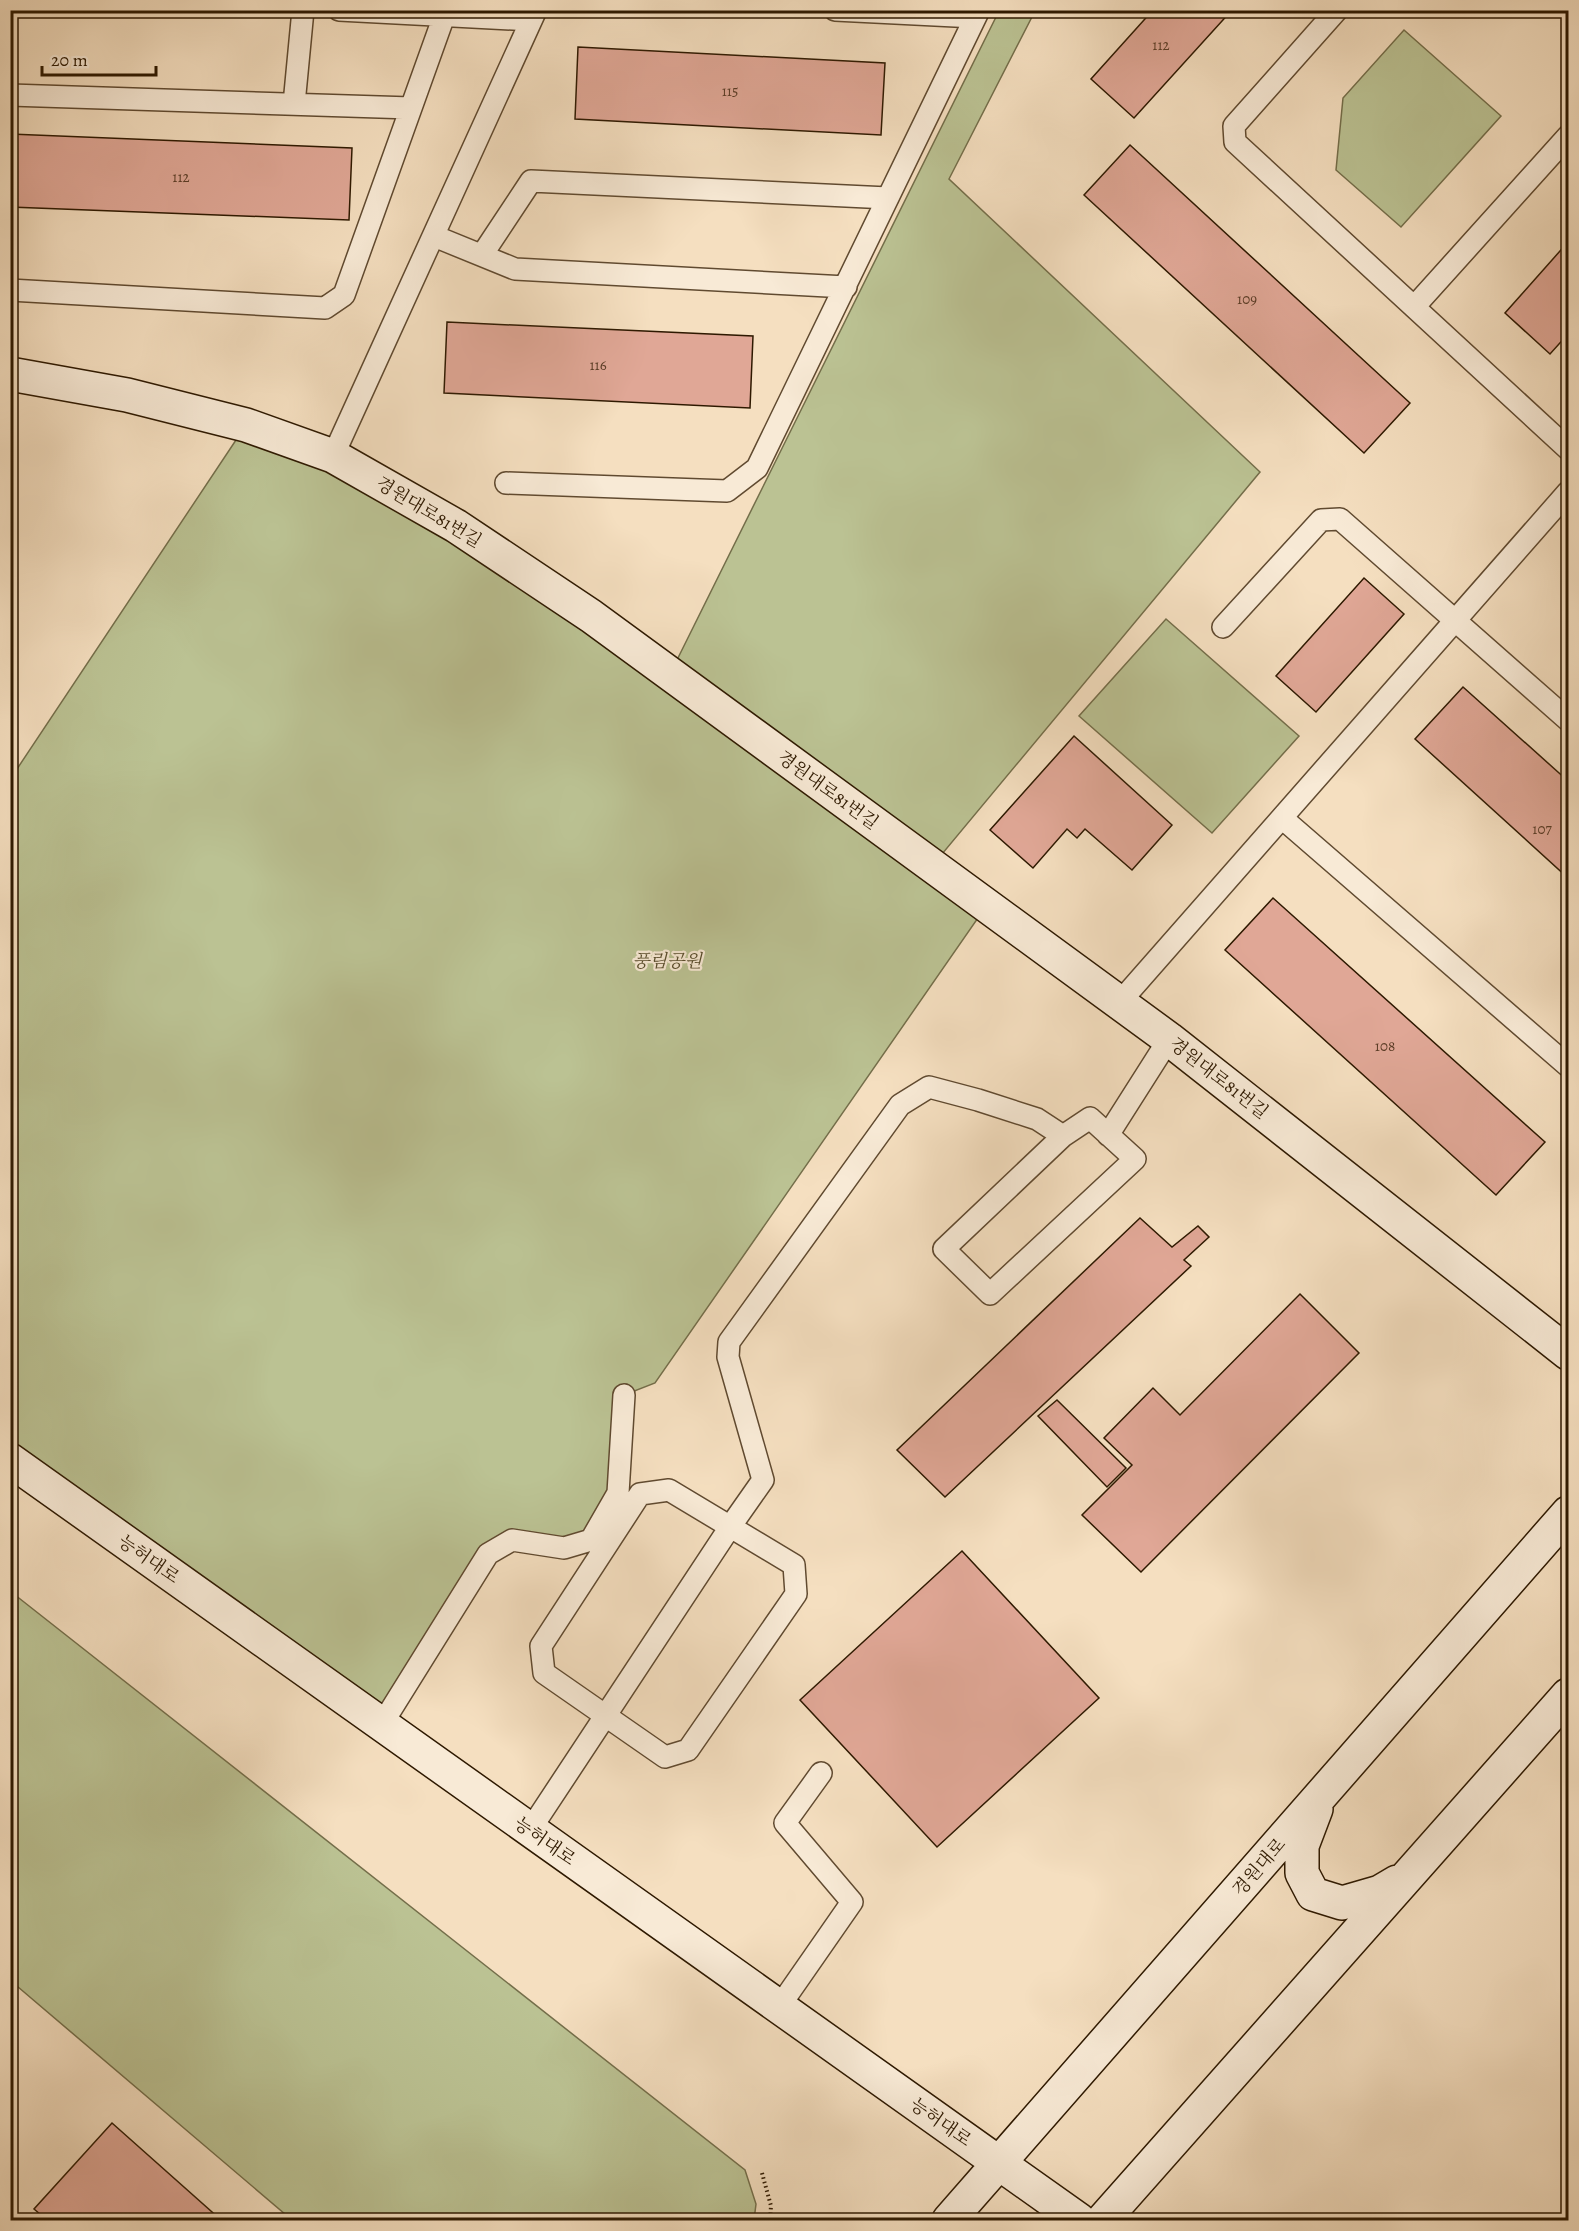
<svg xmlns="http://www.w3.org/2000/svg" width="1579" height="2231" viewBox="0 0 1579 2231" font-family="Alegreya,'Noto Serif KR',serif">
<rect width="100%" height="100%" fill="#f5dfc0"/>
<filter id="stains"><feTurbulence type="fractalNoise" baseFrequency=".00333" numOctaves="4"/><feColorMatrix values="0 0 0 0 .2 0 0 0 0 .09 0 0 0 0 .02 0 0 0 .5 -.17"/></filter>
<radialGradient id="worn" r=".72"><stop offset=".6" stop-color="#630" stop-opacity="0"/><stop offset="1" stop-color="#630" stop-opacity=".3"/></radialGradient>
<path fill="#bbc293" stroke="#746e4a" stroke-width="1.5" d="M999 11H1035L949 179 1260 472 932 866 987 905 655 1383 624 1395 618 1493 591 1540H512L488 1554 382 1724 11 1460V778L246 425 333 456 670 674Z
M1404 30 1501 116 1401 227 1336 170 1343 98Z
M1166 619 1299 736 1212 833 1079 716Z
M10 1591 745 2170 756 2204 754 2220H292L11 1981Z"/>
<path fill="#e0a796" stroke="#2e1900" stroke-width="1.5" d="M1153 10H1232L1134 118 1091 79Z
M578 47 885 63 881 135 575 119Z
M10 134 352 148 349 220 10 207Z
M1130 145 1410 403 1364 453 1084 195Z
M1568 242V334L1550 354 1505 313Z
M447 322 753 336 750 408 444 393Z
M1364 578 1404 614 1316 712 1276 676Z
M1463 687 1568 781V878L1415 739Z
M1074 736 1172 825 1132 870 1085 829 1077 838 1067 829 1033 868 990 830Z
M1273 898 1545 1142 1496 1195 1225 950Z
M1140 1218 1172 1247 1198 1226 1209 1237 1184 1260 1191 1266 945 1497 897 1450Z
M1300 1294 1359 1353 1141 1572 1082 1515 1132 1465 1104 1438 1153 1388 1180 1415Z
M1057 1400 1126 1468 1107 1487 1038 1416Z
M962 1551 1099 1698 937 1847 800 1700Z
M112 2123 221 2220H47L34 2209Z"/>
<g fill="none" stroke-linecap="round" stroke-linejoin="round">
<g stroke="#604a30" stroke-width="24">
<path id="lane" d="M339 10 531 20
M835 10 975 17
M1337 10 1234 126 1235 142 1568 449
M10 95 411 108
M294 104 303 10
M434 236 515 269 846 287
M482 255 531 181 888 198
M10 290 325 308 344 295 444 16
M1414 307 1568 136
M333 456 536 10
M506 483 727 491 757 468 979 10
M1223 627 1321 520 1340 519 1568 720
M1282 818 1568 1066
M1119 1003 1568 492
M1090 1118 1135 1159 990 1294 944 1249 1063 1136Z
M1108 1135 1169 1039
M669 1490 794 1565 796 1594 688 1750 665 1757 544 1673 541 1646 640 1494Z
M382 1724 488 1554 512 1540 564 1548 591 1540 618 1493 624 1395
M530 1830 730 1527 763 1480 728 1357 729 1342 900 1105 929 1087 978 1100 1037 1119 1063 1136
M779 2007 852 1902 785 1823 821 1773"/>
</g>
<g stroke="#2e1900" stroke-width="36">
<path id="secondary" d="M10 374 127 395 246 425 333 456 456 526 591 616 1169 1039 1568 1353
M10 1460 1079 2220
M1316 1809 1302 1846V1873L1313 1894 1342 1903 1380 1892 1397 1882
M949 2220 1568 1513
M1103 2220 1568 1695"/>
</g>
<path stroke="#2e1900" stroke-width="4" stroke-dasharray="1.5 3" stroke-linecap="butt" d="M762 2173 771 2206 770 2220"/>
<use href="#lane" stroke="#f8ead6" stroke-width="21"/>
<use href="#secondary" stroke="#f8ead6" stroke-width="33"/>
</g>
<g text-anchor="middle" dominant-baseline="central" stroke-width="4.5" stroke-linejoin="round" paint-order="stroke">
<g font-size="15" fill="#5a3c26">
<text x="1161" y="45">112</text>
<text x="730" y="91">115</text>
<text x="181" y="177">112</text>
<text x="1247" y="299">109</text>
<text x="598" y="365">116</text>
<text x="1542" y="829">107</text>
<text x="1385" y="1046">108</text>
</g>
<g font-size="18" fill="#2e1900" stroke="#f8ead6">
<text transform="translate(429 512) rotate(31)">경원대로81번길</text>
<text transform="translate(828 790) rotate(36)">경원대로81번길</text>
<text transform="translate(1219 1078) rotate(38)">경원대로81번길</text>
<text transform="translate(149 1559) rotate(35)">능허대로</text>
<text transform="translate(545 1841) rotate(35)">능허대로</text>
<text transform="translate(1259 1867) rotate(-49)">경원대로</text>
<text transform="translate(941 2122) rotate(35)">능허대로</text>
</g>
<g font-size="18" font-style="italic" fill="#584c2c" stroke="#f8ead6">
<text x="667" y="961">풍림공원</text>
</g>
</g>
<rect width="1579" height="2231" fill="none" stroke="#f5dfc0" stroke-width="36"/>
<rect x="12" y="12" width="1555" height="2207" fill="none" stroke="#2e1900" stroke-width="3"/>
<rect x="18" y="18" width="1543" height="2195" fill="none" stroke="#2e1900" stroke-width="1.5"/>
<path d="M42 66v9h114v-9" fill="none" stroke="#2e1900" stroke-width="3"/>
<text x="51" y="66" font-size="18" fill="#2e1900" stroke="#f8ead6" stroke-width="4.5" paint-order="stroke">20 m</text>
<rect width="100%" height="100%" filter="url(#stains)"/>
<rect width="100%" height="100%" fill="url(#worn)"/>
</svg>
